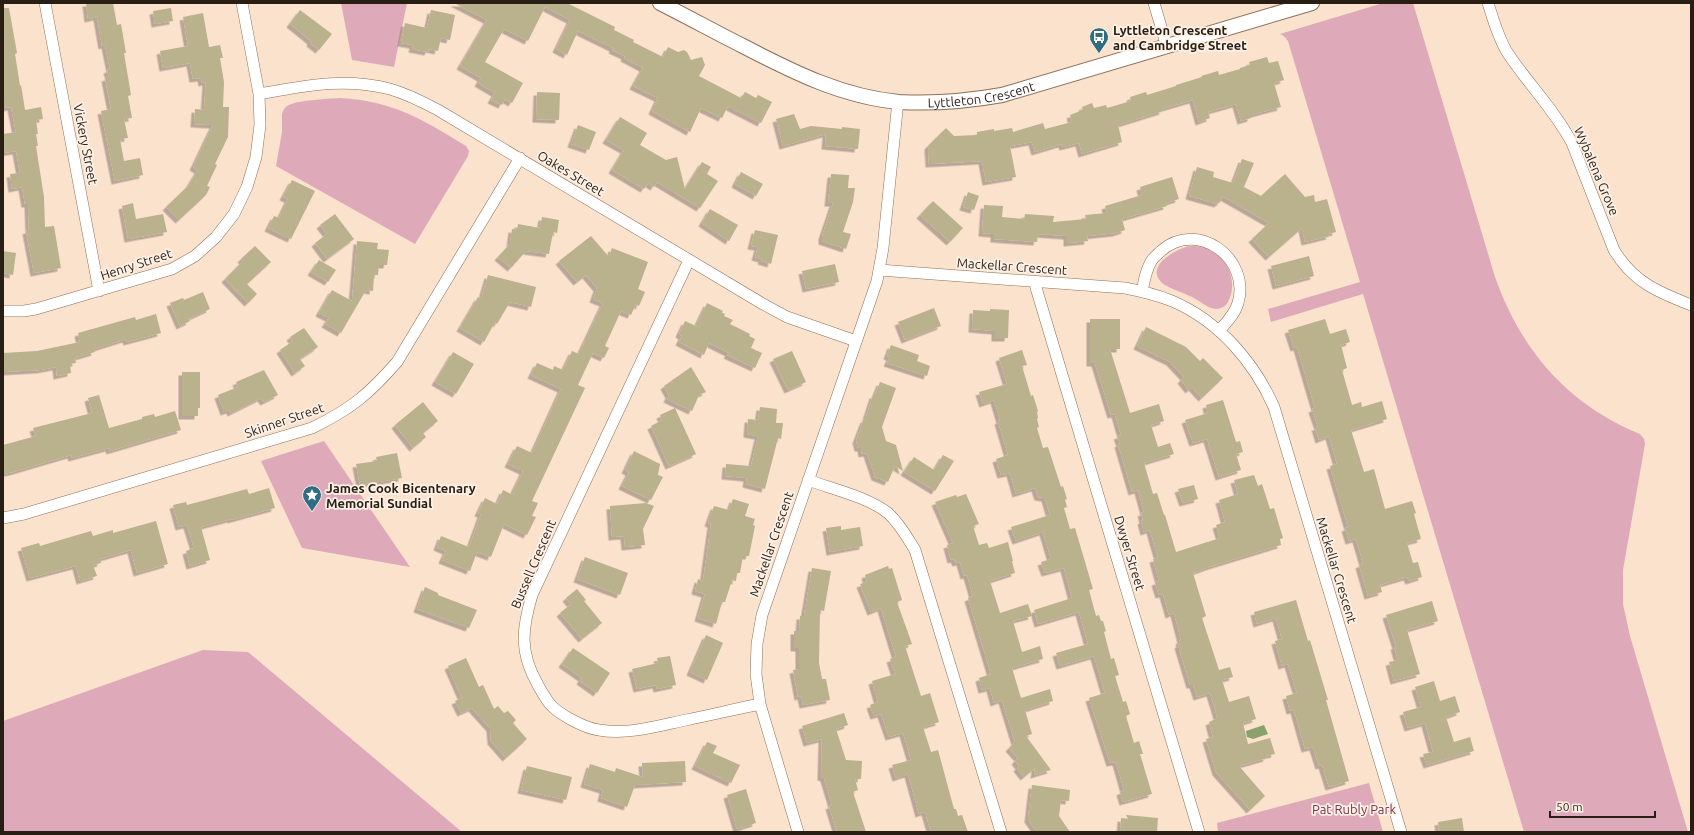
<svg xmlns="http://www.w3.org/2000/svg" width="1694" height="835" viewBox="0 0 1694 835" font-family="Ubuntu,sans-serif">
<defs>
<filter id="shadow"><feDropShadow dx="-3.5" dy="3.5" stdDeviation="0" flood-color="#0004"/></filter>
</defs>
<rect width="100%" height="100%" fill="#fbe2cd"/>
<path fill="#deaab9" d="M341 3H407L394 67 352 60Z
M1383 3H1413L1495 277C1521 350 1567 404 1640 434L1644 439 1645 444 1623 570V604L1630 636 1688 832H1524L1363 294 1271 322 1268 309 1360 282 1288 41 1284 36 1280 34Z
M340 98C393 101 422 119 466 146L469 151 468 156 415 244 276 166 282 132V114C283 111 284 108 287 106 297 100 327 99 340 98Z
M1189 246C1197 246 1204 246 1210 250 1229 259 1238 283 1228 302 1226 306 1221 309 1216 309 1208 309 1199 300 1192 297 1184 293 1167 288 1161 282 1145 265 1177 249 1189 246Z
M324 441 410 567 302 548 261 461Z
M203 650 248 652 462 832H3V721Z
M1369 783 1383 832H1218L1217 823Z"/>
<path fill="#8aa16c" d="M1264 725 1268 734 1253 739 1247 737 1246 731Z"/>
<path fill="#bab18d" filter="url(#shadow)" d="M86 3H113L117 25 121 24 126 53H124L131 95 128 96 132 118 124 119 128 138 120 139 124 161 140 158 143 175 115 181 101 111 111 109 105 78 109 77 107 70 110 69 105 45 102 46 97 17 88 19Z
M454 3H567L615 27 614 30 634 40 633 42 663 57 668 47 678 52 684 50 687 52 691 60 702 57 705 65 699 76 741 98 745 92 756 98 758 95 772 102 761 123 728 106 722 118 701 108 690 132 652 111 658 98 633 86 643 68 624 58 625 56 612 50 613 48 578 31 567 55 556 49 570 20 545 7 528 41 504 29 485 62 523 83 512 103 505 99 502 105 491 100 495 93 478 83 481 78 460 66 487 20Z
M3 8H9L17 53 15 54 20 86 21 85 25 110 41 107 43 119 36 120 38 134H36L38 146H36L44 197 45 227 54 226 61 268 34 273 26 231 29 230 28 204H25L22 187 12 189 10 174 20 173 16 151 3 153V134L16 132 11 107 6 108 5 103H3Z
M171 8 173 21 155 24 153 11Z
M300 10 332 34 319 50 310 43 311 41 290 24Z
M431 10 455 15 450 40 441 38 438 51 429 49 428 52 412 49 413 45 401 43 405 23 427 28Z
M203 13 209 47 220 45 223 58H220L224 82 223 107H229L228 137 215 164 217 165 207 186 210 187 206 195 179 220 166 207 189 185 198 170 193 167 213 125 194 124 195 109 204 110 206 82 202 83 201 78 193 79 190 63 163 68 160 51 188 46 183 17Z
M1267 57 1269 63 1278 61 1284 80 1274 83 1281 107 1251 115V118L1241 121 1236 104 1208 112 1210 118 1199 122 1193 100 1162 109 1163 111 1118 125 1122 142 1082 154 1079 143 1063 147 1062 144 1035 152 1032 142 1010 146 1016 177 986 182 982 161 929 164 928 146 946 128 954 136 977 135V132L994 129V131L1012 128 1013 132 1043 123 1045 129 1072 122 1070 115 1083 110 1082 107 1092 103 1094 108 1106 105 1107 108 1131 101 1130 97 1146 92 1147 95 1176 86V85L1202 77 1201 76 1218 71 1219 75 1240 69V68L1250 65 1249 62Z
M537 92 560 93 559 120 536 119Z
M794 114 800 129 811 126 842 129V127L860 129 858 149 825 146 826 134 783 146 776 119Z
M620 117 647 133 640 145 666 160 677 157 685 189 702 162 711 167 707 174 718 181 700 208 657 182 654 187 648 183 644 189 612 170 624 150 606 140Z
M578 125 596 132 589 150 571 144Z
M1242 159 1254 163 1244 187 1261 196 1285 174 1305 197 1314 195 1315 202 1327 199 1336 232 1329 234 1330 236 1305 242 1302 228 1269 257 1252 239 1269 223 1222 196 1220 203 1219 202 1218 204 1189 196 1197 167 1214 172 1213 177 1233 183Z
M741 172 763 184 756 196 735 184Z
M831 174 849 175 848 188H855L853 202 843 232 851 234 846 249 822 241V236L833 203H828Z
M1172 177 1179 199 1166 203 1167 206 1122 219 1125 230 1116 233 1087 236 1088 241 1067 243V236L1038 234 1037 242 994 239V234L982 233 984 205 1003 206 1002 217 1024 219 1025 214 1054 216 1053 222 1086 219 1085 215 1107 213 1105 206 1142 195 1140 187Z
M292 180 315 191 291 239 268 228 274 216 279 218 288 199 283 197Z
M968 192 979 196 974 210 963 207Z
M933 201 963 228 950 242 920 215Z
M133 203 136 219 163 214 167 232 128 239 122 206Z
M710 209 738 225 729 241 702 223Z
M335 214 354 239 327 259 315 243 327 234 320 225Z
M542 217 559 220 557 233 553 232 549 254 526 251 511 268 498 257 510 244 512 229 517 230 518 224 540 228Z
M755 230 778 235 771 264 761 261 762 259 755 257 758 247 751 246Z
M591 236 609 257 612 248 648 262 638 289 645 292 639 306 636 304 631 315 621 311 605 346 609 348 604 358 593 353 578 385 585 388 532 501 538 503 532 516 536 517 527 535 504 524 491 557 477 552 470 571 442 560 446 551 437 547 441 536 469 547 481 514 478 513 485 498 497 504 503 490 511 494 513 492 523 471 508 464 517 446 532 453 561 389 531 375 537 363 553 370 554 366 563 370 572 351 579 354 603 303 593 299 597 288 586 275 577 282 559 261Z
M357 241 378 243 377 249 389 250 387 265H379L378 275H374L373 291 366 290 341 333 325 324 329 318 319 313 332 290 352 301Z
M255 246 271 262 247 284 257 294 248 303 225 279 243 261 241 259Z
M3 251 16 253 13 275 3 273Z
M1309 256 1314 276 1276 286 1271 266Z
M319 260 336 270 328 282 311 272Z
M835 264 839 282 806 289 802 271Z
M488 275 536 287 531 307 510 302 497 324 495 322 484 342 460 328 478 297 481 299Z
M203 292 210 309 188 319 190 321 180 326 170 303 183 298 184 300Z
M707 303 723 311 722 313 725 314 724 316 733 320 730 324 750 334 749 336 755 339 751 348 762 353 755 368 727 355 729 353 709 343 704 355 679 342 682 336 679 334 685 321 696 326Z
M934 308 941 326 905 340 898 322Z
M990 309 1009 310 1008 338H995V331L972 329 973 310 990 311Z
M156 314 161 333 127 342 126 339 94 349 95 352 75 358 76 363 70 364 71 373 57 376 56 367 40 370 3 372V353L37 351 80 342 78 333 135 317 136 320Z
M1090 319H1120V349H1110L1130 413 1159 404 1164 421 1151 425 1158 447 1170 443 1174 454 1144 463 1153 494 1157 493 1164 515H1165L1176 552 1220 538 1216 525 1225 522 1219 500 1238 494 1234 480 1254 475 1258 486 1262 484 1270 509 1274 508 1283 538 1280 539 1281 545 1209 567 1193 573 1206 616 1202 618 1219 670 1230 667 1233 677 1222 680 1229 702 1249 696 1256 719 1243 723 1248 744 1270 738 1275 754 1266 756 1267 758 1239 766 1265 796 1250 810 1216 772 1206 739 1213 737 1209 722 1216 719V717L1217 716 1210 693 1197 697 1193 685H1190L1178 645 1180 644 1179 641 1181 640 1174 613 1169 615 1163 594 1159 595 1155 582 1159 581 1153 559 1158 558 1150 530 1144 532 1141 521 1143 520 1141 513 1144 512 1138 490 1132 492 1118 444 1120 443 1117 436 1121 435 1115 414 1111 415 1095 363H1090Z
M1325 319 1330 334 1346 329 1350 342 1341 345 1347 368 1342 370 1352 405 1361 402 1362 407 1382 401 1387 419 1351 430 1364 472 1374 469 1385 509 1412 501 1416 513 1414 514 1421 539 1407 543 1413 563 1418 562 1422 577 1409 581 1407 577 1380 585 1382 592 1368 596 1359 565 1363 563 1356 539 1349 541 1345 528 1348 527 1330 466 1337 464 1329 436 1319 440 1315 427H1318L1312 409 1315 408 1297 347 1294 348 1288 330Z
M1146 327 1186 347 1200 361 1203 358 1223 378 1202 398 1192 387 1189 390 1181 380 1184 377 1170 362 1137 346Z
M304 328 318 347 300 359 305 366 295 373 280 350 293 341 290 337Z
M891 345 919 355 917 361 930 366 927 376 887 363 890 357 887 356Z
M1022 350 1027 365 1022 366 1031 396 1033 395 1038 411 1037 412 1038 418 1037 419 1039 427 1037 428 1043 448 1048 447 1061 487 1063 486 1067 499 1065 500 1067 507 1064 508 1070 529 1075 528 1083 555 1093 589 1089 590 1096 616 1099 615 1101 621H1103L1106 631 1104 632 1111 659 1114 658 1119 675 1115 676 1123 702 1126 701 1130 714 1126 716 1134 743 1139 741 1143 754H1140L1152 794 1123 802 1120 792 1124 790 1116 762 1110 763 1089 698 1105 693 1094 656 1060 666 1056 653 1088 644 1079 612 1038 624 1034 610 1072 598 1064 568 1045 573 1041 562 1051 559 1043 532 1016 541 1011 527 1050 515 1045 498 1038 497 1035 488 1016 494 1010 473 1001 475 996 459 1008 455 998 421 1000 420 994 400 983 404 979 392 1007 384 999 358Z
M792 351 806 382 788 390 773 359Z
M453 352 474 364 456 394 435 382Z
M691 367 706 392 699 395 692 411 667 399 669 395 664 386Z
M264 370 278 395 264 402 261 398 231 413 230 410 224 412 218 395 238 387 236 382Z
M182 372H200V408H198V416H182Z
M880 382 896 388 882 427 886 441 896 445 903 471 895 466 888 482 875 477 867 453 862 454 861 448H858L856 440 864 419 865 420 873 395H875Z
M99 395 109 428 142 419V417L154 414 155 417 175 411 181 430 110 451 109 448 72 458 71 455 13 472 3 474V445L36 436 33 428 92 413 88 398Z
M1223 400 1236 442 1240 441 1243 452 1236 454 1241 470 1219 477 1207 439 1193 443 1185 420 1208 413 1206 405Z
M423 402 438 421 423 433 426 437 413 448 395 425Z
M760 407 777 409 776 423H783L781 439 778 438 765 489 746 484 747 478 725 476 726 464 751 466 758 436 747 434 748 419 758 420Z
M675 408 696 454 669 466 651 426 662 420 660 415Z
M634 451 660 464 658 475 663 477 651 500 622 486 629 472 625 470Z
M397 453 402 478 360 485 356 464 377 461 376 457Z
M943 455 954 461 935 491 904 472 914 457 934 470Z
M1194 485 1198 499 1183 503 1178 489Z
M269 488 275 508 231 520V519L201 527 210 560 190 566 186 551 194 548 187 525 179 527 173 505 186 502 187 505 247 489 249 494Z
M966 494 979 524 973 526 979 545 987 543 989 548 1008 542 1013 561H1012L1015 573 990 581 1000 613 1028 604 1032 616 1013 621 1022 652 1040 646 1043 659 1012 668 1021 698 1050 689 1053 701 1025 710 1032 734 1026 736 1051 770 1034 775 1035 768 1024 777 1017 768 1019 766 1015 761 1018 758 1009 748 1015 742 1002 700 994 703 990 688 982 690 979 678 991 674 968 598 973 596 967 575 964 576 960 562 956 563 954 559 951 560 947 545 953 543 935 502 956 495 957 497Z
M733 499 749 504 745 516 755 519 753 525 755 526 749 556H743L740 573H737L736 581 732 580 725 602H722L716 624 698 618 705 594 695 591 698 579 703 581 711 524 708 523 714 506 729 510Z
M646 503 654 506 643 529 645 545 625 547 624 536 612 537 610 506Z
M156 521 168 564 137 573 131 550 100 559 101 563 93 565 97 576 80 581 76 566 30 578 21 548 39 543 40 546 91 531 93 536 113 530V533Z
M841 526V530L860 527 863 546 830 552 826 528Z
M585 557 628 573 620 595 577 579Z
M888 566 889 569 892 568 902 600 897 602 912 644 905 646 921 696 930 693 939 722 923 727 931 752 938 750 954 809H956L958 816 962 815 968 832H931L925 812 919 814 908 774 896 778 892 765 911 760 903 733 889 737 881 714 874 716 870 705 878 702 872 681 895 674 890 659 896 657 881 608 871 612 860 584 867 582 865 575Z
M812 568 831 571 824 611 820 610 819 663 822 679H826L830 700 803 705 801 696 798 697 793 670 799 669V648H794V631H799L800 616H804Z
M425 587 438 593V595L477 610 469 628 417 609Z
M577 589 586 600 584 601 602 623 582 639 560 613 571 604 566 598Z
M1296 600 1308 641 1310 640 1328 700H1326L1349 781 1329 787 1322 765 1319 766 1313 747 1305 749 1294 710 1290 711 1286 696 1297 693 1288 664 1282 666 1275 641 1282 639 1276 618 1257 624 1254 612Z
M1432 601 1438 621 1407 630 1420 674 1394 681 1389 662 1398 660 1394 646H1396L1386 615Z
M706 635 723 643 707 680 690 672Z
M573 648 610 673 597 693 580 681 582 678 562 664Z
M670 656 676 685 657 689 656 685 637 689 632 669 658 663 657 658Z
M466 658 479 687 483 685 494 709 498 706 504 713 508 711 516 720 513 723 527 739 506 758 491 741 490 728 472 708 461 713 455 701 462 698 448 666Z
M1434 681 1440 701 1455 696 1460 712 1446 717 1454 742 1470 737 1474 751 1427 765 1423 754 1433 752 1425 723 1408 728 1403 712 1421 707 1415 687Z
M844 713 848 725 836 729 846 760 862 761 861 779H855L858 790 853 792 866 832H837L829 806 832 805 824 778 821 777 822 739 807 743 802 726Z
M707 742 717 746 713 753 740 765 731 783 695 766Z
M685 761 686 782 635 785 627 807 601 798 603 790 584 784 590 764 615 772 616 768 643 777 642 763Z
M527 766 572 777 566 800 521 790Z
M1032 785 1070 790 1069 801 1061 800 1059 816 1070 832H1037L1028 819Z
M746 789 756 823 737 829 727 795Z
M1126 815 1158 818 1157 832H1120L1121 818 1128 819Z
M1462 818 1464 832H1439L1438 822Z"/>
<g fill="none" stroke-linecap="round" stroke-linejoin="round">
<g stroke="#8c7058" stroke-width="12">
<path id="minor" d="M45 3 99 291
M1154 3 1167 47
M1488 3C1493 19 1498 37 1507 52 1528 84 1554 109 1572 143L1614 250C1633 282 1658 292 1691 305
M259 94C304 86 344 77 390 89 407 94 423 102 438 110L763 304 787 317 856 341
M689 260 532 595C522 629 519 652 538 685 541 691 545 697 549 703 558 714 584 728 599 730 628 735 658 726 686 720 711 715 735 709 760 704
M879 270 1125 288C1141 291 1157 295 1172 301 1219 321 1254 362 1274 407L1401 832
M1034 281 1199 832
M1142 292C1144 281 1146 269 1152 260 1154 257 1158 254 1161 251 1197 219 1251 258 1238 303 1235 314 1226 323 1219 331
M3 311H24L36 309 172 269 195 256 216 237 234 214 247 187 256 157 260 125 259 94 242 3
M808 480C832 489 868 497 888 513 900 524 907 537 915 550L1001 832
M3 518 24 514 312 428C351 409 369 394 397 362L520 158
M798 832 760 704 756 674 757 644 762 615 877 281 883 248 898 101"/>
</g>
<g stroke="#8c7058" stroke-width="16">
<g id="tertiary">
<path id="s1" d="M660 3C688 17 715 32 743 46 793 72 843 97 899 102 934 104 968 101 1002 95L1312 3"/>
</g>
</g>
<use href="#minor" stroke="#fff" stroke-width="11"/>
<use href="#tertiary" stroke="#fff" stroke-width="14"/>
</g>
<defs>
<g id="bus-pin" transform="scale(1)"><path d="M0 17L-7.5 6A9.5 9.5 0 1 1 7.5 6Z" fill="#2e6d82" stroke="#fef2e7"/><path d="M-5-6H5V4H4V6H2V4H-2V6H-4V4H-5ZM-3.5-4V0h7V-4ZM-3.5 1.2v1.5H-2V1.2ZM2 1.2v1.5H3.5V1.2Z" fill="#fff"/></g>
<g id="sight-pin" transform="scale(1)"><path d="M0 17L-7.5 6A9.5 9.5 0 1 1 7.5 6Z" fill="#2e6d82" stroke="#fef2e7"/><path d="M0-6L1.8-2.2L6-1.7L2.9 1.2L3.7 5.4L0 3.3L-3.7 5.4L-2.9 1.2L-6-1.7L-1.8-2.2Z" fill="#fff"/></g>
</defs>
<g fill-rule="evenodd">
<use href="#bus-pin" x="1099" y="37"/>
<use href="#sight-pin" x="312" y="495"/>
</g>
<g text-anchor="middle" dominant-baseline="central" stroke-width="3.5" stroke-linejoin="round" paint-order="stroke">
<g font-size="13" font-weight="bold" fill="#291e14" stroke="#fef2e7" text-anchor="start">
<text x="1113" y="30">Lyttleton Crescent<tspan x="1113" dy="15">and Cambridge Street</tspan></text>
<text x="326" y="488">James Cook Bicentenary<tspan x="326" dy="15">Memorial Sundial</tspan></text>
</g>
<g font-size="13" fill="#291e14" stroke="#fef2e7">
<text stroke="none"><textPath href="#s1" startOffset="343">Lyttleton Crescent</textPath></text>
<text transform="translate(86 144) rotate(79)">Vickery Street</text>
<text transform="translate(1597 171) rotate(67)">Wybalena Grove</text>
<text transform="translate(571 173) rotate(31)">Oakes Street</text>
<text transform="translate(136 264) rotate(-18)">Henry Street</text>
<text transform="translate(1012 266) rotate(4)">Mackellar Crescent</text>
<text transform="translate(284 420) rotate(-19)">Skinner Street</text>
<text transform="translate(771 544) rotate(-71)">Mackellar Crescent</text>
<text transform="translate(1130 553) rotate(73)">Dwyer Street</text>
<text transform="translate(533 564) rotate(-67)">Bussell Crescent</text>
<text transform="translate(1337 570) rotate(73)">Mackellar Crescent</text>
</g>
<g font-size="13" fill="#7b304c" stroke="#fef2e7">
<text x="1354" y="809">Pat Rubly Park</text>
</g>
</g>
<rect width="1694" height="835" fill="none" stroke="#291e14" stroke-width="8"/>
<path d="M1550 811v6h105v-6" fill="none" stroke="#291e14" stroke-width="2"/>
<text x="1556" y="811" font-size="12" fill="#291e14" stroke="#fef2e7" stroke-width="3" paint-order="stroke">50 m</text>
</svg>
